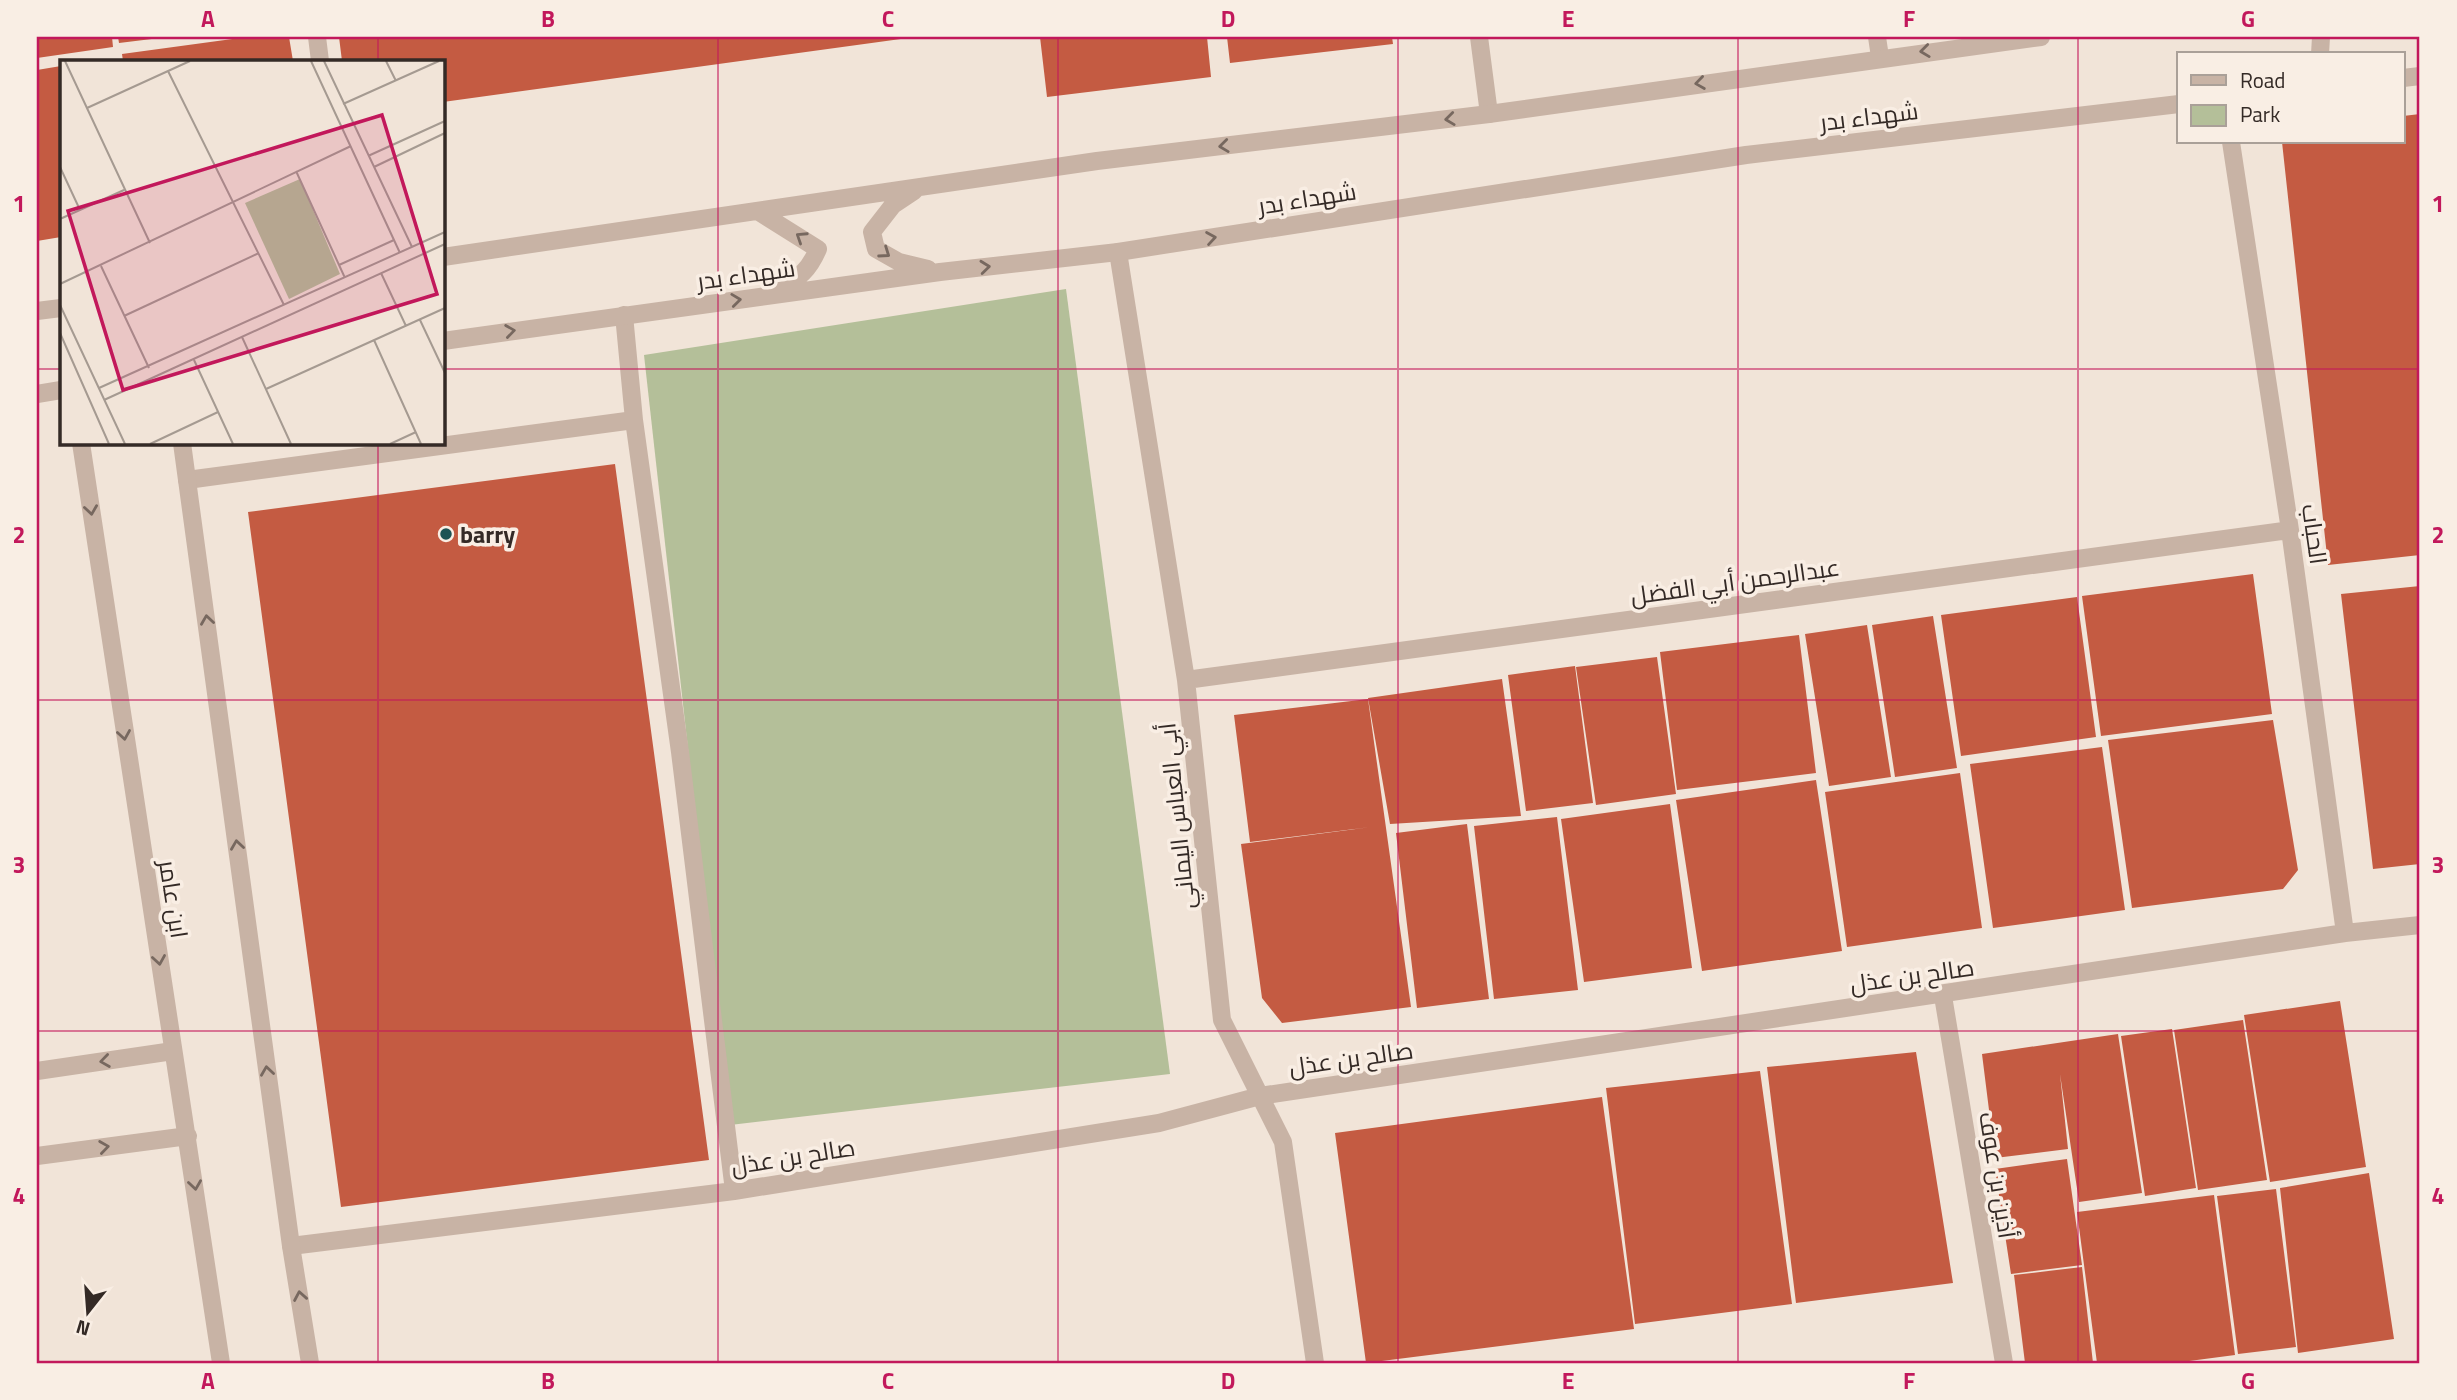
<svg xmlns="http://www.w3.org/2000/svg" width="2457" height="1400" viewBox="0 0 2457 1400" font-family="'Titillium Web',Cairo,sans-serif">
<rect width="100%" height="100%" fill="#f1e4d8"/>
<path fill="#b4bf99" d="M1066 289 1170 1074 730 1125 644 355Z"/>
<path fill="#c45b42" d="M37 37H112L113 47 37 58Z
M118 37H160V38L119 43Z
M247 37H289L293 61H123L122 54Z
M339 37H908V38L443 102V61H342Z
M1040 37H1207L1211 77 1047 97Z
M1227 37H1392L1393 44 1230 63Z
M61 66V237L37 241V70Z
M2420 114V555L2328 565 2282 142H2403V116Z
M615 464 709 1160 341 1207 248 512Z
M2253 574 2272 714 2101 736 2082 596Z
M2420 586V864L2373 869 2341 594Z
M2077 597 2096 737 1961 756 1941 615Z
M1933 616 1957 768 1895 777 1872 625Z
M1867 625 1891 777 1829 786 1805 634Z
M1799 635 1816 773 1677 790 1660 652Z
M1657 657 1676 794 1596 805 1576 667Z
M1575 666 1593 803 1526 811 1508 675Z
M1502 679 1521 816 1390 824 1368 698Z
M1368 699 1411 1007 1282 1023 1262 998 1241 844 1371 827 1250 842 1234 715Z
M2273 720 2298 870 2283 889 2132 908 2108 740Z
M2102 747 2125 910 1993 928 1970 764Z
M1960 773 1982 928 1847 947 1825 792Z
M1816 780 1842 951 1702 971 1676 800Z
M1670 804 1692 968 1584 982 1561 819Z
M1557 817 1578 990 1494 999 1474 826Z
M1467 824 1489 999 1417 1008 1396 833Z
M2340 1001 2366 1167 2270 1182 2244 1015Z
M2243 1020 2267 1180 2198 1190 2174 1030Z
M2172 1029 2196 1188 2145 1196 2121 1036Z
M2118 1034 2142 1193 2079 1202 2060 1074 2068 1149 1995 1158 1982 1054Z
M1916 1052 1953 1283 1796 1303 1767 1067Z
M1760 1071 1792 1304 1635 1324 1606 1088Z
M1602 1097 1634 1329 1366 1363 1335 1133Z
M2067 1159 2082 1265 2011 1274 1995 1169Z
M2369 1173 2394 1339 2298 1353 2280 1188Z
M2276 1189 2296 1347 2238 1354 2217 1196Z
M2214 1195 2235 1355 2174 1363H2097L2077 1212Z
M2082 1267 2093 1363H2025L2014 1275Z"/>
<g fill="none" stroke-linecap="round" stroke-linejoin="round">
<path stroke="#c8b3a5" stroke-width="18" d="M317 37 320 61
M1479 37 1489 114
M1877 37 1880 57
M2231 142 2290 530 2345 933
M1118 252 1186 680 1222 1020 1283 1142 1315 1363
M624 315 634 420 680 752 734 1191
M187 480 634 420
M1186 680 2290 530
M1943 996 2004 1363
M291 1246 734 1191 1159 1123 1260 1096 2345 933 2420 925"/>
<path stroke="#c8b3a5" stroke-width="18" d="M2320 54 2321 37
M2403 78 2420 76
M914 191 893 205 872 232 876 249 899 262 928 269
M759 212 818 249C809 270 800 277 780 289
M443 257 1097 161 1489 114 2041 37
M37 311 61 308
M443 341 940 272 1118 252 1746 155 2179 104
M37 394 61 390
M81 443 221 1363
M182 443 291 1246 310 1363
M37 1071 173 1051
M37 1156 188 1136"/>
</g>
<defs><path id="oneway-chevron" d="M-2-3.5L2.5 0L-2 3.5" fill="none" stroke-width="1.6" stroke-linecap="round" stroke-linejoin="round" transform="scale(1.75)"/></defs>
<g stroke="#77685f">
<use href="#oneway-chevron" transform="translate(1925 51) rotate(173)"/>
<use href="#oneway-chevron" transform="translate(1700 83) rotate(172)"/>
<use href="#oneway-chevron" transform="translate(1450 119) rotate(173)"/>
<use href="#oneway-chevron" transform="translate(1224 146) rotate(173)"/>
<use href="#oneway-chevron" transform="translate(801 237) rotate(-147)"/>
<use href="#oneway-chevron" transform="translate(1211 238) rotate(-9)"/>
<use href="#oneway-chevron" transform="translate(885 253) rotate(35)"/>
<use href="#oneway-chevron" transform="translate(985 267) rotate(-6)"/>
<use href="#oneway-chevron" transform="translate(736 300) rotate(-7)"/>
<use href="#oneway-chevron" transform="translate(510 331) rotate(-8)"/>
<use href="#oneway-chevron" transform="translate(91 510) rotate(82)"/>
<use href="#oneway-chevron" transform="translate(207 620) rotate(-98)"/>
<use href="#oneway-chevron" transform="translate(124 735) rotate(81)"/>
<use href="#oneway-chevron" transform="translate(237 845) rotate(-98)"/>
<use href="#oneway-chevron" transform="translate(159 960) rotate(81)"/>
<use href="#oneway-chevron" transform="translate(105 1061) rotate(172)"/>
<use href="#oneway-chevron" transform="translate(267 1071) rotate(-98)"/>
<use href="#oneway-chevron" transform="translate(104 1147) rotate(-8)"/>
<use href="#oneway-chevron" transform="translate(195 1185) rotate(82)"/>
<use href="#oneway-chevron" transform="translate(300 1296) rotate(-100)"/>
</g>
<path fill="none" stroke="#c2185b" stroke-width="2" stroke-opacity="0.55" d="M378 37V61M718 37V1363M1058 37V1363M1398 37V1363M1738 37V1363M2078 37V1363M37 369H61M443 369H2420M378 443V1363M37 700H2420M37 1031H2420"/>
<circle fill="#1c5354" stroke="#f9eee4" stroke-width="2.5" cx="446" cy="534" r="7"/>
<g text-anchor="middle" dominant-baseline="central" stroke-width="7" stroke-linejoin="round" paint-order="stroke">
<g font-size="24" fill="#342a26" stroke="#f9eee4">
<text transform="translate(1869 116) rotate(-7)">شهداء بدر</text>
<text transform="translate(1307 198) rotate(-9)">شهداء بدر</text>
<text transform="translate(746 274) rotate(-8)">شهداء بدر</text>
<text transform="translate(2315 534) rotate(82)">الحباب</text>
<text transform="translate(1735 581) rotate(-8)">عبدالرحمن أبي الفضل</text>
<text transform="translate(1176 816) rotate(-96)">أبي العباس اليماني</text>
<text transform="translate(174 899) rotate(81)">ابن عامر</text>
<text transform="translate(1912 975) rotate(-8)">صالح بن عذل</text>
<text transform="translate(1351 1058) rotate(-8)">صالح بن عذل</text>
<text transform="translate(793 1156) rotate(-9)">صالح بن عذل</text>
<text transform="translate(1998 1175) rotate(81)">أذين بن عوف</text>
</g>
<g font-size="24" font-weight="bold" fill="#342a26" stroke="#f9eee4" text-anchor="start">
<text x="460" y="534">barry</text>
</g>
</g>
<g transform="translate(60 60)">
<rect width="385" height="385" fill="#f1e4d8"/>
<path d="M240 119 280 214 229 239 185 143Z" fill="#b4bf99"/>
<path fill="none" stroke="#a59a91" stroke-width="2" d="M5 1 90 183M251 1 340 193M264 1 352 187M326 1 336 21M108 11 224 245M283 44 379 1M27 48 130 1M308 96 385 61M0 107 20 150M314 107 385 73M236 111 285 218M0 159 64 130M279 205 334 180M41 206 89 308M321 213 346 266M0 224 291 86M0 245 65 384M64 256 199 193M360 260 385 313M0 273 49 384M182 277 231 384M314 280 361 384M134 300 173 384M39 328 385 172M206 329 385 248M44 340 385 184M90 384 158 352M330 384 356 372"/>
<path fill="#c2185b" fill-opacity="0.15" stroke="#c2185b" stroke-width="3.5" d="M322 55 377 234 63 330 8 151Z"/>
<rect width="385" height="385" fill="none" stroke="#342a26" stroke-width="3.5"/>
</g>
<rect width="2457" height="1400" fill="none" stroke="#f9eee4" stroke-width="77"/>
<rect x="2177" y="52" width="228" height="91" fill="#f9eee4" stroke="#aaa098" stroke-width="2"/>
<rect x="2191" y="75" width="35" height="10" fill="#c8b3a5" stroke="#aaa098" stroke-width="2"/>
<text x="2240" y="88" font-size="21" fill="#342a26">Road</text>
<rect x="2191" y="105" width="35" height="21" fill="#b4bf99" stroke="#aaa098" stroke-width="2"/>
<text x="2240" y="122" font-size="21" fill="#342a26">Park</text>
<g transform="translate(88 1312) rotate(197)" stroke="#f9eee4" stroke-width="5" paint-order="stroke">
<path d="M0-5L12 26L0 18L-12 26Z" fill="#342a26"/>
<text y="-10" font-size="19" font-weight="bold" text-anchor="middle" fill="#342a26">N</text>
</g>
<rect x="38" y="38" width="2380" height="1324" fill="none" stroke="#c2185b" stroke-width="2.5"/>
<g font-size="23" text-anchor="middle" font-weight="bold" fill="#c2185b">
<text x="208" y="27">A</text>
<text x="548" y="27">B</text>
<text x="888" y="27">C</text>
<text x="1228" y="27">D</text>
<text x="1568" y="27">E</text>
<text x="1909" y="27">F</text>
<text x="2248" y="27">G</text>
<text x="19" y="212">1</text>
<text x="2438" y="212">1</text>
<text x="19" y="543">2</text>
<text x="2438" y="543">2</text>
<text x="19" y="873">3</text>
<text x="2438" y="873">3</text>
<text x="19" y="1204">4</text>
<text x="2438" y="1204">4</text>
<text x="208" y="1389">A</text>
<text x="548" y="1389">B</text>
<text x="888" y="1389">C</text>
<text x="1228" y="1389">D</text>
<text x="1568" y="1389">E</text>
<text x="1909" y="1389">F</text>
<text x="2248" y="1389">G</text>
</g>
</svg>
